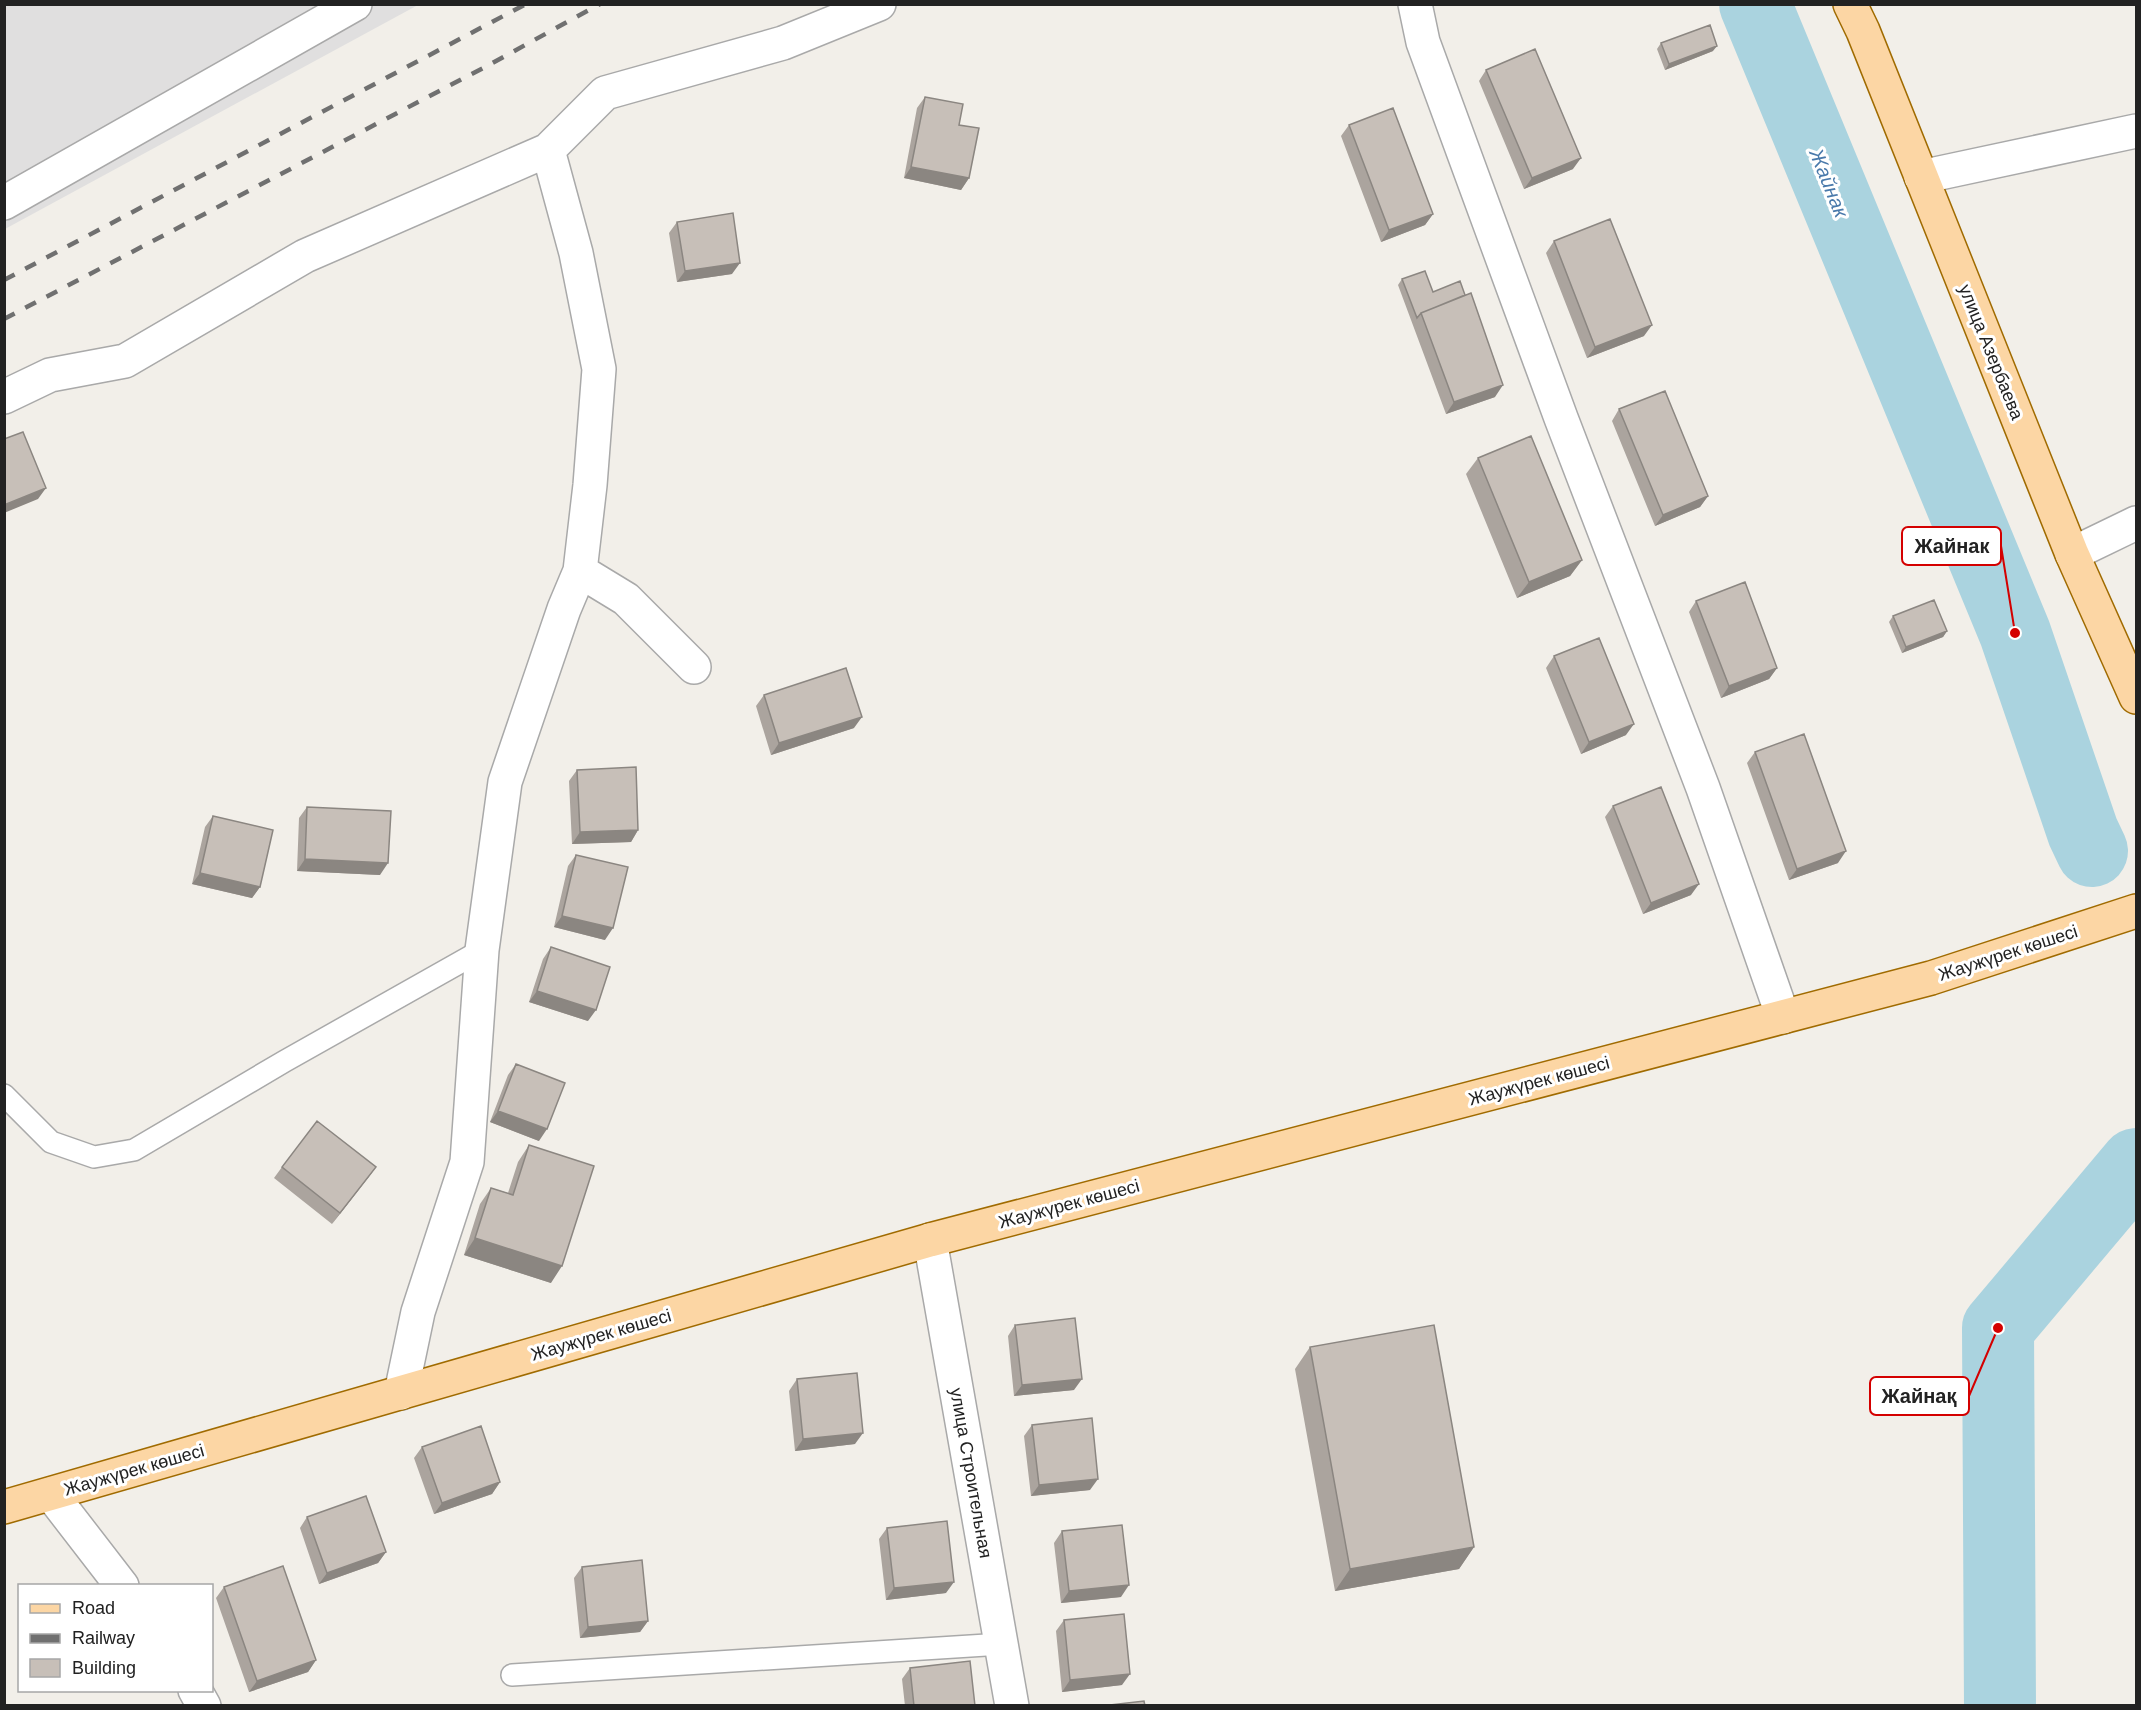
<svg xmlns="http://www.w3.org/2000/svg" width="2141" height="1710" viewBox="0 0 2141 1710" font-family="Arial,sans-serif">
<rect width="100%" height="100%" fill="#f2efe9"/>
<path fill="#e0dfdf" d="M5 5H418L5 229Z"/>
<g fill="none" stroke-linecap="round" stroke-linejoin="round">
<path stroke="#aad3df" stroke-width="72" d="M1755 4 2015 633 2083 832 2092 851
M2000 1706 1998 1328 2136 1164"/>
<g stroke="#a9a9a9" stroke-width="24">
<path id="lane" d="M4 1095 51 1142 94 1157 134 1150 285 1061 482 950
M512 1675 1002 1644"/>
</g>
<g stroke="#a9a9a9" stroke-width="36">
<path id="street" d="M1415 4 1423 42 1561 418 1703 788 1783 1017
M1921 177 2136 131
M4 203 355 4
M4 397 50 375 125 361 305 256 548 150 605 93 783 43 879 4
M2072 554 2136 523
M580 571 626 599 694 667
M930 1240 1012 1706
M401 1393 418 1312 467 1162 482 950 505 782 564 609 580 571 590 485 599 369 576 253 548 150
M51 1494 122 1586
M195 1690 204 1706"/>
</g>
<g stroke="#a06b00" stroke-width="36">
<path id="primary" d="M1850 4 1863 31 2072 554 2136 697
M4 1507 930 1240 1931 978 2136 911"/>
</g>
<use href="#lane" stroke="#fff" stroke-width="21"/>
<use href="#street" stroke="#fff" stroke-width="33"/>
<use href="#primary" stroke="#fcd6a4" stroke-width="33"/>
<path stroke="#707070" stroke-width="4.5" stroke-dasharray="12 12" stroke-linecap="butt" d="M4 280 526 4
M4 319 485 67 600 4"/>
</g>
<path fill="#aba49e" d="M1661 43 1713 51 1665 70 1657 49Z
M1486 70 1573 169 1524 189 1479 81Z
M925 97 959 125 969 178 961 190 904 178 917 108Z
M1349 125 1433 214 1425 225 1381 242 1341 136Z
M677 222 732 274 677 282 669 233Z
M1554 241 1644 336 1587 358 1546 253Z
M1402 279 1433 292 1495 397 1446 414 1398 285Z
M1619 409 1708 496 1700 507 1655 526 1612 421Z
M1478 458 1582 560 1570 576 1517 598 1466 474Z
M1696 601 1777 668 1769 679 1721 698 1689 612Z
M1893 616 1947 631 1943 637 1902 653 1889 622Z
M1554 656 1626 735 1581 754 1546 668Z
M764 695 854 728 771 755 756 706Z
M1755 752 1838 863 1789 880 1747 763Z
M577 770 638 830 631 842 572 844 569 781Z
M1613 806 1691 895 1643 914 1605 817Z
M307 807 380 875 297 871 299 818Z
M213 816 260 887 252 898 192 884 205 827Z
M576 855 605 940 554 927 568 866Z
M551 947 588 1021 529 1002 543 959Z
M516 1064 539 1141 490 1122 508 1075Z
M529 1145 551 1283 464 1255 480 1204 491 1188 508 1193 518 1162Z
M282 1167H376L332 1224 274 1178Z
M1015 1325 1074 1390 1014 1396 1008 1336Z
M1310 1347 1474 1547 1459 1569 1335 1591 1295 1369Z
M797 1379 855 1444 795 1451 789 1391Z
M1032 1425 1090 1490 1031 1496 1024 1436Z
M422 1447 500 1482 492 1494 434 1514 414 1458Z
M307 1517 386 1552 378 1563 319 1584 300 1528Z
M887 1528 946 1593 886 1600 879 1539Z
M1062 1531 1121 1597 1061 1603 1054 1543Z
M582 1567 648 1621 640 1632 580 1638 574 1578Z
M224 1587 316 1660 308 1672 249 1692 216 1598Z
M1064 1620 1122 1685 1062 1692 1056 1631Z
M910 1668 975 1706H905L902 1679Z"/>
<path fill="#8b8681" d="M1717 46 1713 51 1665 70 1669 64Z
M1581 158 1573 169 1524 189 1532 178Z
M911 167 969 178 961 190 904 178Z
M1433 214 1425 225 1381 242 1389 230Z
M740 263 732 274 677 282 685 271Z
M1652 325 1644 336 1587 358 1595 347Z
M1503 385 1495 397 1446 414 1454 402Z
M46 488 38 499 4 513V505Z
M1708 496 1700 507 1655 526 1663 515Z
M1582 560 1570 576 1517 598 1529 582Z
M1947 631 1943 637 1902 653 1906 647Z
M1777 668 1769 679 1721 698 1729 686Z
M862 717 854 728 771 755 779 743Z
M1634 724 1626 735 1581 754 1589 742Z
M638 830 631 842 572 844 580 832Z
M1846 851 1838 863 1789 880 1797 869Z
M305 859 388 863 380 875 297 871Z
M200 873 260 887 252 898 192 884Z
M1699 884 1691 895 1643 914 1651 903Z
M562 916 613 928 605 940 554 927Z
M537 991 596 1010 588 1021 529 1002Z
M498 1111 547 1129 539 1141 490 1122Z
M376 1167 368 1178 332 1224 340 1213Z
M475 1238 562 1266 551 1283 464 1255Z
M1082 1379 1074 1390 1014 1396 1022 1385Z
M863 1433 855 1444 795 1451 803 1439Z
M1098 1479 1090 1490 1031 1496 1039 1485Z
M500 1482 492 1494 434 1514 442 1503Z
M1474 1547 1459 1569 1335 1591 1350 1569Z
M386 1552 378 1563 319 1584 327 1573Z
M954 1582 946 1593 886 1600 894 1588Z
M1129 1585 1121 1597 1061 1603 1069 1591Z
M648 1621 640 1632 580 1638 588 1627Z
M316 1660 308 1672 249 1692 257 1681Z
M1130 1674 1122 1685 1062 1692 1070 1680Z"/>
<path fill="#c7bfb8" stroke="#8b8681" stroke-width="1.5" d="M1710 25 1717 46 1669 64 1661 43Z
M1535 49 1581 158 1532 178 1486 70Z
M925 97 963 104 959 125 979 128 969 178 911 167Z
M1393 108 1433 214 1389 230 1349 125Z
M733 213 740 263 685 271 677 222Z
M1610 219 1652 325 1595 347 1554 241Z
M1425 271 1433 292 1460 281 1465 295 1421 313 1417 318 1402 279Z
M1471 293 1503 385 1454 402 1421 313Z
M1665 391 1708 496 1663 515 1619 409Z
M23 432 46 488 4 505V439Z
M1531 436 1582 560 1529 582 1478 458Z
M1745 582 1777 668 1729 686 1696 601Z
M1934 600 1947 631 1906 647 1893 616Z
M1599 638 1634 724 1589 742 1554 656Z
M846 668 862 717 779 743 764 695Z
M1804 734 1846 851 1797 869 1755 752Z
M636 767 638 830 580 832 577 770Z
M1661 787 1699 884 1651 903 1613 806Z
M307 807 391 811 388 863 305 859Z
M213 816 273 830 260 887 200 873Z
M576 855 628 867 613 928 562 916Z
M551 947 610 967 596 1010 537 991Z
M516 1064 565 1083 547 1129 498 1111Z
M317 1121 376 1167 340 1213 282 1167Z
M529 1145 594 1166 562 1266 475 1238 491 1188 513 1195Z
M1075 1318 1082 1379 1022 1385 1015 1325Z
M1434 1325 1474 1547 1350 1569 1310 1347Z
M857 1373 863 1433 803 1439 797 1379Z
M1092 1418 1098 1479 1039 1485 1032 1425Z
M481 1426 500 1482 442 1503 422 1447Z
M366 1496 386 1552 327 1573 307 1517Z
M947 1521 954 1582 894 1588 887 1528Z
M1122 1525 1129 1585 1069 1591 1062 1531Z
M642 1560 648 1621 588 1627 582 1567Z
M283 1566 316 1660 257 1681 224 1587Z
M1124 1614 1130 1674 1070 1680 1064 1620Z
M970 1661 975 1706H914L910 1668Z
M1144 1701 1145 1706H1101Z"/>
<g text-anchor="middle" dominant-baseline="central" stroke-width="6" stroke-linejoin="round" paint-order="stroke">
<g font-size="18" fill="#222" stroke="#fff">
<text transform="translate(1991 352) rotate(68)">улица Азербаева</text>
<text transform="translate(2008 953) rotate(-18)">Жаужүрек көшесі</text>
<text transform="translate(1539 1081) rotate(-15)">Жаужүрек көшесі</text>
<text transform="translate(1069 1204) rotate(-15)">Жаужүрек көшесі</text>
<text transform="translate(601 1335) rotate(-16)">Жаужүрек көшесі</text>
<text transform="translate(134 1470) rotate(-16)">Жаужүрек көшесі</text>
<text transform="translate(971 1473) rotate(80)">улица Строительная</text>
</g>
<g font-size="20" font-style="italic" fill="#4a7aab" stroke="#fff">
<text transform="translate(1829 183) rotate(68)">Жайнак</text>
</g>
</g>
<path fill="none" stroke="#d40000" stroke-width="2" d="M2015 633L2001 546M1998 1328L1969 1396"/>
<g fill="#d40000" stroke="#fff" stroke-width="2">
<circle cx="2015" cy="633" r="6"/>
<circle cx="1998" cy="1328" r="6"/>
</g>
<g fill="#fff" stroke="#d40000" stroke-width="2">
<rect x="1902" y="527" width="99" height="38" rx="6"/>
<rect x="1870" y="1377" width="99" height="38" rx="6"/>
</g>
<g font-size="20" text-anchor="middle" font-weight="bold" fill="#222">
<text x="1952" y="553">Жайнак</text>
<text x="1919" y="1403">Жайнақ</text>
</g>
<rect width="2141" height="1710" fill="none" stroke="#222222" stroke-width="12"/>
<rect x="18" y="1584" width="195" height="108" fill="#ffffff" stroke="#a7a7a7" stroke-width="1.5"/>
<rect x="30" y="1604" width="30" height="9" fill="#fcd6a4" stroke="#a7a7a7" stroke-width="1.5"/>
<text x="72" y="1614" font-size="18" fill="#222222">Road</text>
<rect x="30" y="1634" width="30" height="9" fill="#707070" stroke="#a7a7a7" stroke-width="1.5"/>
<text x="72" y="1644" font-size="18" fill="#222222">Railway</text>
<rect x="30" y="1659" width="30" height="18" fill="#c7bfb8" stroke="#a7a7a7" stroke-width="1.5"/>
<text x="72" y="1674" font-size="18" fill="#222222">Building</text>
</svg>
